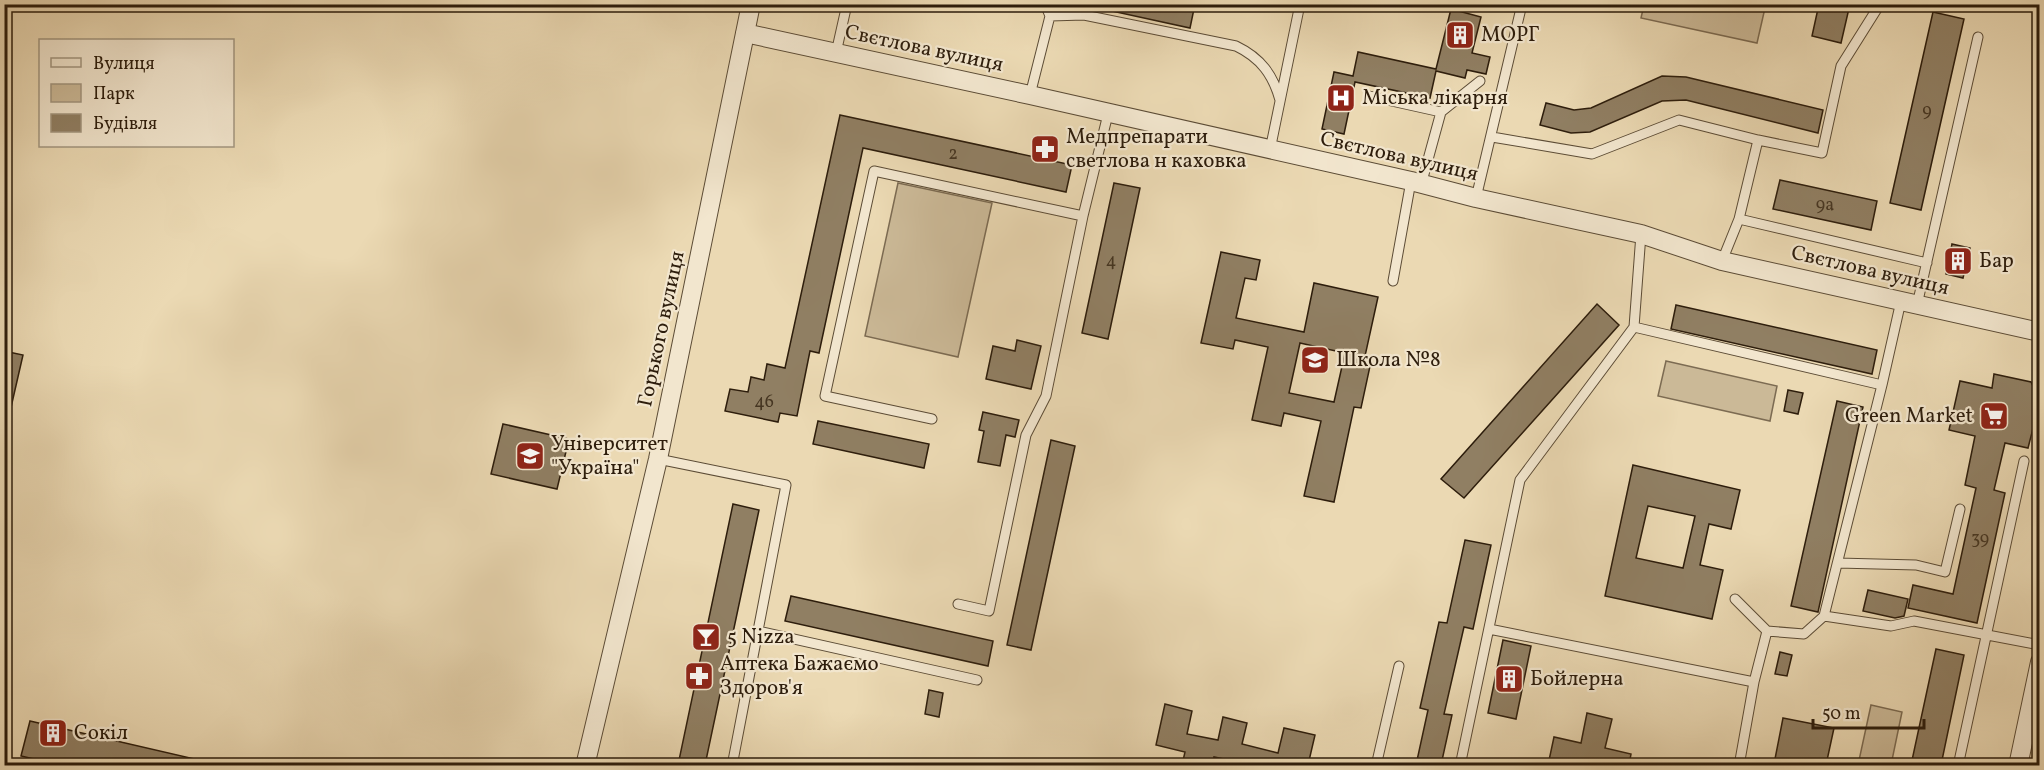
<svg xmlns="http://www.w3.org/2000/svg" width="2044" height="770" viewBox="0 0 2044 770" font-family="Vollkorn,serif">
<rect width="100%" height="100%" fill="#ebd9b3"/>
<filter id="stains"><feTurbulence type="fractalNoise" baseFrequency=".00333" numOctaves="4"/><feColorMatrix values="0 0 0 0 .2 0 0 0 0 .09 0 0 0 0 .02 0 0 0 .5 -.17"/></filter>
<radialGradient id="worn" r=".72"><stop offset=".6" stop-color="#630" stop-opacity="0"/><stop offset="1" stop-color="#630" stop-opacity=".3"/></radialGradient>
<path fill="#cbb997" stroke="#7c6b52" stroke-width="1.5" d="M1761 4 1765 8 1757 43 1641 18 1644 5Z
M898 183 992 203 958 357 865 336Z
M1666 361 1777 386 1770 421 1658 396Z
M1871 705 1902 712 1891 765H1858Z"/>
<path fill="#907f63" stroke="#2d1d0c" stroke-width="1.5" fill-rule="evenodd" d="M1108 4H1195L1190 28 1107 10Z
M1819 4H1850L1841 43 1812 36Z
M1451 9 1481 17 1472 53 1490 57 1486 74 1467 70 1465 78 1436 71 1430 98 1355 82 1344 134 1322 129 1334 72 1353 76 1358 52 1436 69Z
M1933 12 1964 19 1921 210 1890 203Z
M1662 76 1686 77 1823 110 1818 133 1686 100 1662 101 1590 132 1571 133 1540 125 1546 103 1574 110 1591 108Z
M840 115 1072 165 1066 192 863 148 819 353 810 351 797 416 780 413 778 422 725 411 730 389 748 392 751 377 764 380 767 364 785 368Z
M1780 180 1877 201 1871 230 1773 209Z
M1114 183 1140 188 1108 339 1082 333Z
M1952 244 1970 248 1963 278 1946 274Z
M1221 252 1260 260 1256 280 1245 278 1236 318 1304 332 1314 283 1378 297 1365 356 1372 357 1361 408 1354 407 1334 502 1304 496 1321 421 1284 413 1281 426 1252 420 1268 347 1235 340 1233 349 1201 343ZM1300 343 1345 353 1334 402 1289 393Z
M1597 304 1619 325 1464 498 1441 479Z
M1676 305 1877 350 1872 374 1671 329Z
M1017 340 1041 346 1031 389 986 379 993 346 1015 351Z
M4 351 23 355 9 416 4 415Z
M1994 374 2031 382 2040 401 2028 448 2005 443 1994 490 2005 493 1977 623 1908 608 1913 585 1953 594 1976 488 1965 485 1975 436 1949 430 1960 381 1992 388Z
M1788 390 1803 393 1798 414 1784 411Z
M1837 401 1863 407 1818 612 1791 606Z
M983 412 1019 420 1015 437 1006 435 1000 466 978 462 984 431 979 430Z
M818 421 929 444 924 468 813 444Z
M503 424 569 439 557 489 491 474Z
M1051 440 1075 446 1031 650 1007 645Z
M1633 465 1740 490 1731 529 1709 524 1700 565 1723 570 1712 619 1605 596ZM1648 506 1695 516 1683 568 1636 558Z
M733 504 759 510 705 765H678Z
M1465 540 1491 545 1473 629 1464 627 1444 714 1452 715 1441 765H1416L1428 710 1420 708 1439 622 1447 623Z
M1868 590 1908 599 1904 616 1895 618 1863 611Z
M791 596 993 641 988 666 785 621Z
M1503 640 1531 646 1516 719 1488 713Z
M1936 649 1964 655 1941 765H1911Z
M1780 652 1792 655 1787 676 1775 674Z
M929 690 943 693 939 717 925 714Z
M1165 704 1192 711 1187 734 1218 740 1223 717 1247 723 1242 744 1278 753 1284 728 1315 735 1308 765H1252L1214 757 1213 765H1182L1185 752 1156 745Z
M1587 713 1612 719 1605 748 1631 754 1629 765H1548L1554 737 1581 743Z
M1783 718 1834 728 1826 765H1803L1775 759Z
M30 721 199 760V765H60L21 756Z"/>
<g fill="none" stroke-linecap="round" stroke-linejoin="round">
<g stroke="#5c4c36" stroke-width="11">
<path id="lane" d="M1050 16 1084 15 1236 46C1261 58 1273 75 1280 100
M836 53 847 4
M1030 95 1050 16 1045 4
M1369 96 1441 112
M1492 137 1592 154 1679 120 1758 140 1822 153 1841 66 1880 4
M1270 150 1300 4
M1421 185 1441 112 1480 81
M1476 198 1522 4
M1739 219 1927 263
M1722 261 1739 219 1758 140
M1393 281 1411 181
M1901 301 1882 385 1824 616 1891 626 1914 621 2040 645
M1917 305 1978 37
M1634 327 1882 385
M932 419 825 396 874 171 1083 216
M658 459 786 485 732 766
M1838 563 1916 565 1945 572 1960 509
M1735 599 1767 631
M958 604 989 611 1026 435 1046 396 1083 216 1108 114
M1489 629 1754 682
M758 631 977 680
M4 763 17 766
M1376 766 1399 666
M1460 766 1520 480 1634 327 1641 234
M1739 766 1754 682 1767 631 1804 634 1824 616
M1958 766 2024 461"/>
</g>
<g stroke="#5c4c36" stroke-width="20">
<path id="street" d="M745 33 1030 95 1411 181 1476 198 1641 234 1722 261 2040 332
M585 766 658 459 751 4
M2018 766 2040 662"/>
</g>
<use href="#lane" stroke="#f2e6ce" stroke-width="9"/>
<use href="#street" stroke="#f2e6ce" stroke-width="18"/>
</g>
<defs>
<g id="building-square" transform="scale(1.5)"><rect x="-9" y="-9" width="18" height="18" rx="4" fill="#8f2418" stroke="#f2e6ce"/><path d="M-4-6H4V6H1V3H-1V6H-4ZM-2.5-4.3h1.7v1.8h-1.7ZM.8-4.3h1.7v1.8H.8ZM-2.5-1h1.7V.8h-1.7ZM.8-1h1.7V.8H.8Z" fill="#fff"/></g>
<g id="hospital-square" transform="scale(1.5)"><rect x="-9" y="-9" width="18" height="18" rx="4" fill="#8f2418" stroke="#f2e6ce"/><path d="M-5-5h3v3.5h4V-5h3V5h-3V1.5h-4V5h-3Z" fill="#fff"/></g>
<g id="pharmacy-square" transform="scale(1.5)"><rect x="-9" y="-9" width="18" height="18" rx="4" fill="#8f2418" stroke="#f2e6ce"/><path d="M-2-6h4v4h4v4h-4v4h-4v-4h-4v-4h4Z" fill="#fff"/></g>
<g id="school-square" transform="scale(1.5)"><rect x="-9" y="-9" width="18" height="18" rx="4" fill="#8f2418" stroke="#f2e6ce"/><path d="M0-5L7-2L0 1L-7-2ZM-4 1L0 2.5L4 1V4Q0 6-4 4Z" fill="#fff"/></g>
<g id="supermarket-square" transform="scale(1.5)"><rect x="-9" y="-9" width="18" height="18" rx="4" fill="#8f2418" stroke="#f2e6ce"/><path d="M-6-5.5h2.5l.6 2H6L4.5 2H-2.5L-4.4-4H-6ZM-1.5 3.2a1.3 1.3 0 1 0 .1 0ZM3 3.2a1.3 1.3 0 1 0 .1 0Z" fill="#fff"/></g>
<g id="university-square" transform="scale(1.5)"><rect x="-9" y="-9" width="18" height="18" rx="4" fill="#8f2418" stroke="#f2e6ce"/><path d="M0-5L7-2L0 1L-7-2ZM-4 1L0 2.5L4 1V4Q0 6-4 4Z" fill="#fff"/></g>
<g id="bar-square" transform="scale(1.5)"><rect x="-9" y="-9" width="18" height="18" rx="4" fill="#8f2418" stroke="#f2e6ce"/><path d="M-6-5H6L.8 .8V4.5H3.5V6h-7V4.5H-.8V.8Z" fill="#fff"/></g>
</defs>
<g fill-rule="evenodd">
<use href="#building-square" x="1460" y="35"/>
<use href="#hospital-square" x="1341" y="98"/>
<use href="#pharmacy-square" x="1045" y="149"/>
<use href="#building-square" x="1958" y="261"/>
<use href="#school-square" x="1315" y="360"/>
<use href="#supermarket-square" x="1994" y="416"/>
<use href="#university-square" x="530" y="456"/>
<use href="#bar-square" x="706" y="637"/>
<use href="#pharmacy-square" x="699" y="676"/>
<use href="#building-square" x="1509" y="679"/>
<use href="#building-square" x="53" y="733"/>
</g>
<g text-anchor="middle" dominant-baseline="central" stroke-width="4.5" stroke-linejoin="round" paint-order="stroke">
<g font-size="18" fill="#463622">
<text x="1927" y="111">9</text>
<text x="953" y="154">2</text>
<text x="1825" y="205">9а</text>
<text x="1111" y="261">4</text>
<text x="764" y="402">46</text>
<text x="1980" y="539">39</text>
</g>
<g font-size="21" fill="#2d1d0c" stroke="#f2e6ce" text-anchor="start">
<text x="1481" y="35">МОРГ</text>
<text x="1362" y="98">Міська лікарня</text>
<text x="1066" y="137">Медпрепарати<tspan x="1066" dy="24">светлова н каховка</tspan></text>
<text x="1979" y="261">Бар</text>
<text x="1336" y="360">Школа №8</text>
<text x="1973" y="416" text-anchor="end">Green Market</text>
<text x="551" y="444">Університет<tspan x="551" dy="24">"Україна"</tspan></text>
<text x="727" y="637">5 Nizza</text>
<text x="720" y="664">Аптека Бажаємо<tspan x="720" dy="24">Здоров'я</tspan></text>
<text x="1530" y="679">Бойлерна</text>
<text x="74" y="733">Сокіл</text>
</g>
<g font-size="21" fill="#2d1d0c" stroke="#f2e6ce">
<text transform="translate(924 49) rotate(12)">Свєтлова вулиця</text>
<text transform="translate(1399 157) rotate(13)">Свєтлова вулиця</text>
<text transform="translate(1870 271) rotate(13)">Свєтлова вулиця</text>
<text transform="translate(662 329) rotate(-78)">Горького вулиця</text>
</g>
</g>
<rect width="2044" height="770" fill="none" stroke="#ebd9b3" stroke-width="24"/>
<rect x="6" y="6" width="2032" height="758" fill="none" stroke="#2d1d0c" stroke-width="3"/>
<rect x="12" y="12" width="2020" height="746" fill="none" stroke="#2d1d0c" stroke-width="1.5"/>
<rect x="39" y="39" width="195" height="108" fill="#f2e6ce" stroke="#a39680" stroke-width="1.5"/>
<rect x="51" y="58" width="30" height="9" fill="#f2e6ce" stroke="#a39680" stroke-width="1.5"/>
<text x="93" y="69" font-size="18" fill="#2d1d0c">Вулиця</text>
<rect x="51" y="84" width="30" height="18" fill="#cbb997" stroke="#a39680" stroke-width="1.5"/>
<text x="93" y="99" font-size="18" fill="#2d1d0c">Парк</text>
<rect x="51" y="114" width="30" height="18" fill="#907f63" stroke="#a39680" stroke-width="1.5"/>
<text x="93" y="129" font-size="18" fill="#2d1d0c">Будівля</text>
<path d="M1813 719v9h111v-9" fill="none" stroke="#2d1d0c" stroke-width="3"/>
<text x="1822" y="719" font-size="18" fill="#2d1d0c" stroke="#f2e6ce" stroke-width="4.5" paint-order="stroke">50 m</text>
<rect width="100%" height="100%" filter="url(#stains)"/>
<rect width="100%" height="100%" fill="url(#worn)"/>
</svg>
